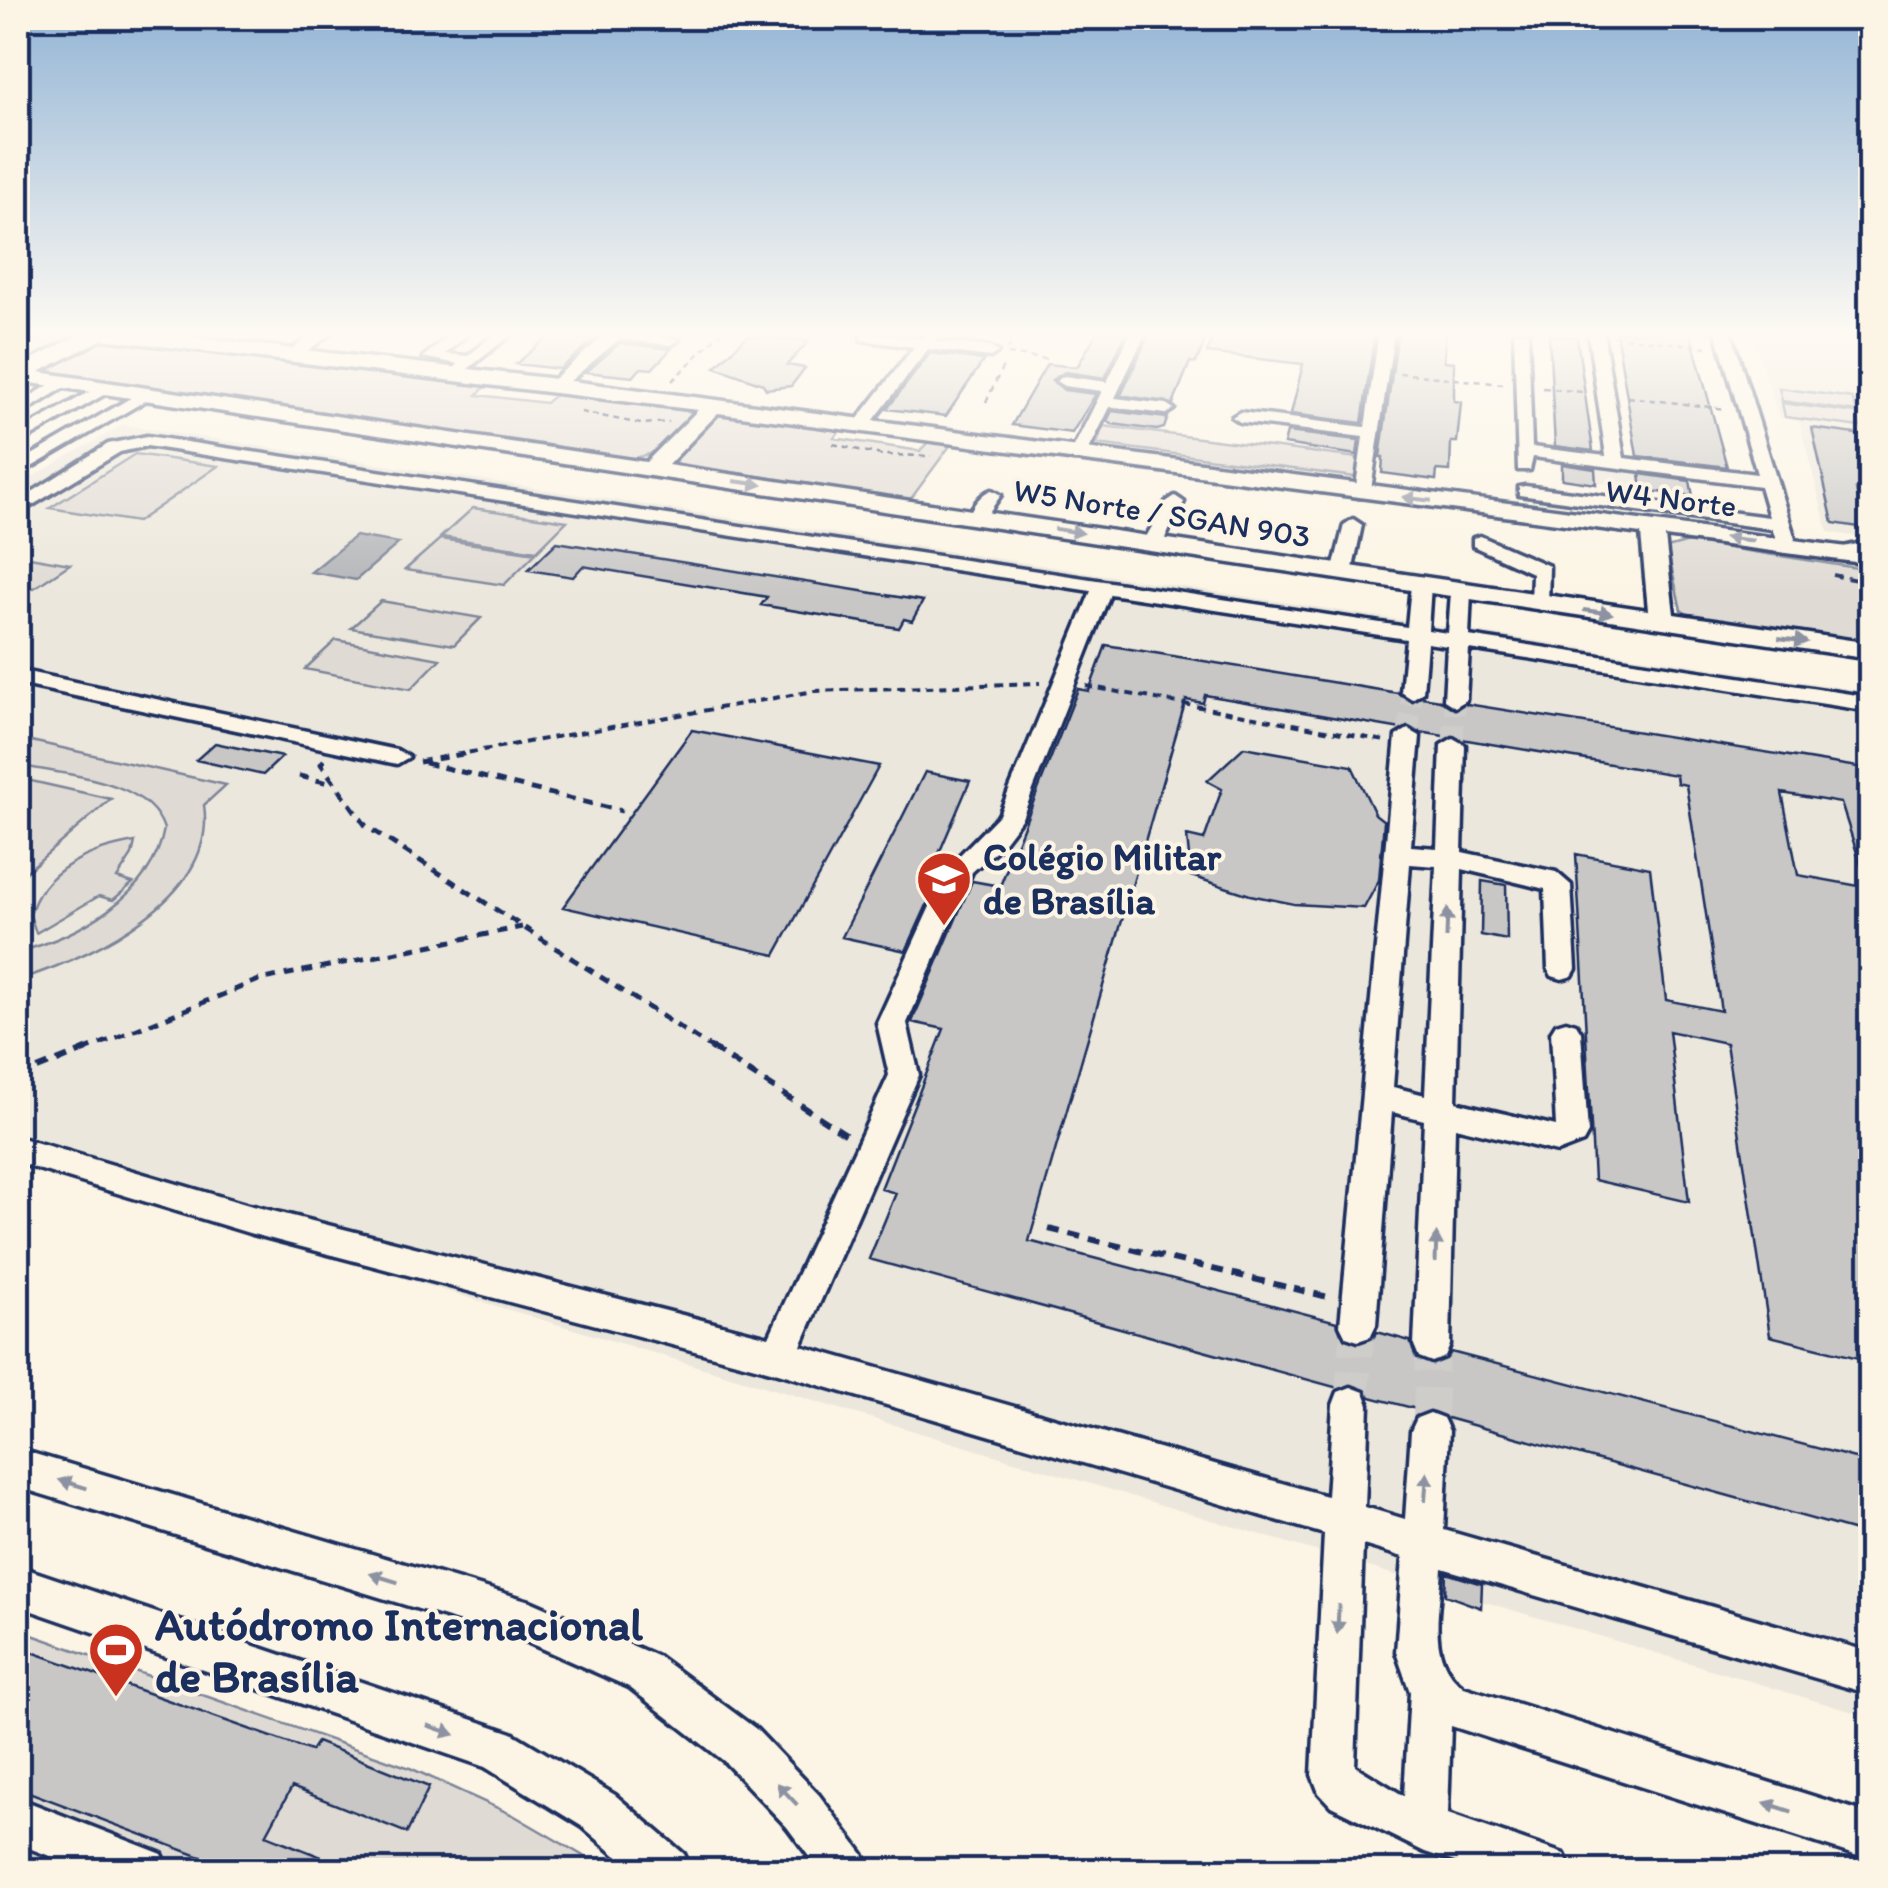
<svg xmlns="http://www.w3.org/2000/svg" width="1888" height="1888" viewBox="0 0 1888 1888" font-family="Itim,sans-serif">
<rect width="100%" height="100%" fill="#fcf5e5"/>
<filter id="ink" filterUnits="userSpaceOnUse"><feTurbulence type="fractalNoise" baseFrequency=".01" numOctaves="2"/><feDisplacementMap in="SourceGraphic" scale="20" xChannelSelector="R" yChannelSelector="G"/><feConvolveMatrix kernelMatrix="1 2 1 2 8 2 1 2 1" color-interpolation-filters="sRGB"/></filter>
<g filter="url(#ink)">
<path fill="#ece7dc" d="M1751 332H1870V539L1828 532 1799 421 1779 418Z
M123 425 1870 692V1717L18 1163V485Z
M1562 462 1672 476 1674 493 1563 478Z"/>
<path fill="#dfdbd4" stroke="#7d8599" stroke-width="2.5" d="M18 332 62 335 69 341 18 367Z
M114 340 488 384 477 395 546 403 558 392 692 409V414L653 453 632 459 37 374 86 344Z
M1779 388 1852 398 1857 412 1782 401Z
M1782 403 1856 413 1860 427 1785 417Z
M721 414 842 428 834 438 920 451 929 441 952 443 910 500 668 462 708 419Z
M1103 426 1358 458 1355 477 1097 444Z
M135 454 218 466 137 522 50 508Z
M473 508 567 521 537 551 441 537Z
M440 539 536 553 504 585 405 570Z
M1689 542 1870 570V643L1690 616 1681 610 1667 548Z
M18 555 70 564 34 588 18 586Z
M381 601 481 618 454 645 351 628Z
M336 640 440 659 411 689 305 669Z
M18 738 226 785 204 805C218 899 90 957 18 980V952C78 936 152 896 164 829 148 778 63 775 18 765Z
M18 778 111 799 18 879Z
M135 842 132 855 117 878 133 883 113 900 99 896 36 933 30 915C42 869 92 849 135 842Z
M18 1630 410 1768 513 1815 592 1861 602 1870H18Z"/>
<path fill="#b2b4b8" stroke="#767f94" stroke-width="2.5" d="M355 536 399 543 356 580 311 572Z"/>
<path fill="#c8c7c6" stroke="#1b2f5e" stroke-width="2.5" d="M588 332 597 337 560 369 516 364 551 334 588 337Z
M1097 332H1127L1105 378 1065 372 1052 380 1064 390 1096 394 1072 433 1012 425 1047 364 1077 367Z
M1150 332 1207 336 1196 363 1190 362 1173 404 1121 395Z
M1215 332H1375L1362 423 1291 414 1303 364 1207 353Z
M1398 332H1446L1444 361 1454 362V401L1461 402 1457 442H1451L1450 471 1437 470 1436 480 1382 473 1383 457H1380Z
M1616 332H1690L1727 467 1637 456Z
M1549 335 1577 338 1593 451 1555 446Z
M747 336 809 341 787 365 805 368 791 386 766 389 763 384 715 367Z
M620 343 671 349 652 369 641 368 633 377 586 372Z
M930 353 984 360 946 416 887 409Z
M1112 411 1166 418 1168 417 1164 428 1157 430 1112 424 1107 421Z
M1812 428 1870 436V492L1856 490 1865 528 1833 523Z
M1287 432 1359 440 1357 455 1284 444Z
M1562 464 1595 469 1596 484 1562 479Z
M1640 474 1690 481 1693 496 1642 490Z
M557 542 600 549 923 601 912 621 904 619 899 628 761 605 767 597 583 566 573 577 528 570Z
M1106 645 1398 693 1410 702 1422 697 1440 700 1453 710 1467 704 1870 769V881H1866L1841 803 1782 793 1798 875 1870 888V1361L1770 1336 1726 1043 1669 1031 1689 1202 1594 1180 1576 854 1650 868 1666 1000 1721 1011 1686 785 1677 783 1676 775 1420 732 1410 726 1401 729 1205 695 1203 703 1186 700 1029 1241 1337 1322 1343 1339 1357 1345 1371 1341 1377 1332 1410 1341 1416 1358 1431 1366 1446 1360 1451 1352 1870 1462V1535L1447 1418 1431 1410 1424 1411 1370 1397 1365 1388 1352 1384 1338 1388 869 1259 896 1193 881 1189 944 1029 912 1022 972 881 1000 886 1078 689 1089 691Z
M692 730 879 766 775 955 563 907Z
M215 743 234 747 282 757 263 775 196 760Z
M1244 747 1352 766 1375 814 1384 821 1379 880 1364 908 1294 904 1250 895 1191 876 1187 836 1204 840 1222 789 1207 781Z
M925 772 970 781 931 872 941 874 906 951 842 937Z
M1482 881 1506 885 1507 940 1481 935Z
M1446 1573 1482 1584 1481 1608 1445 1595Z
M18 1647 311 1751 317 1742 429 1787 407 1833 292 1787 266 1835 354 1870H235L18 1788Z"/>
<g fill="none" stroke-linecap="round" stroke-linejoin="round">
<path stroke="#cfcdca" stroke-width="21" stroke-dasharray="21 10" stroke-linecap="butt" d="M1408 736 1412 692
M1453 745 1455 700"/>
<path stroke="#cfcdca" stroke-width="34" stroke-dasharray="34 16" stroke-linecap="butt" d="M1351 1405 1358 1325
M1430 1422 1432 1345"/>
<path stroke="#cfcdca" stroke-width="41" stroke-dasharray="41 21" stroke-linecap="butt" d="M1430 1431V1420"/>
<g stroke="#1b2f5e" stroke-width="7">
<path id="minor" d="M183 332H201L184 344H174V338Z
M316 332H333L299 357H289V351Z
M454 332H471L445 354 468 356 497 332H514L458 377 450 372 458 364 423 357Z
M596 332H640L679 340 671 345 619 339 562 388H550V382L603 337Z
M862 332 921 339 926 332H941L935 341 990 347 998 352 990 357 928 349 867 429 861 430 853 425 914 347 861 340Z
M1131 332H1146L1115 398 1166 404 1174 409 1166 414 1110 407 1084 460H1072L1069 456 1102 391 1064 386 1056 381 1064 376 1107 382Z
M1379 332H1394L1370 497H1358L1355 493 1363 437 1240 422 1232 417 1240 412 1365 427Z
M1514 332H1528L1532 447 1606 456 1588 332H1603L1624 458 1757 474 1716 332H1731L1795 539 1792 543H1778L1772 529 1519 495V487L1525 486 1769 517 1760 486 1533 457 1530 470H1518Z
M59 379 73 382 18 416V404Z
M100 386 114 389 18 444V432Z
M141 392 155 395 18 475V463Z
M147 436 1407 627 1411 585 1421 579 1431 585 1428 630 1448 633 1451 592 1461 586 1471 592 1469 636 1870 697V711L1469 649 1466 700 1455 707 1444 700 1447 646 1427 643 1423 692 1412 699 1401 692 1406 639 1110 594 1022 818 1000 847 972 872 907 1023 919 1075 801 1346 1327 1496 1333 1405 1338 1392 1351 1387 1364 1392 1369 1405 1365 1507 1405 1519 1411 1431 1417 1418 1430 1413 1443 1418 1449 1431 1444 1530 1870 1652V1694L1442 1568C1440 1611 1425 1659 1464 1687L1870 1814V1860L1451 1726 1448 1814 1564 1854 1571 1870H1479L1425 1852 1331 1806 1319 1793 1312 1775 1324 1534 778 1373 249 1233 18 1163V1137L249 1205 769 1337 889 1075 877 1023 948 867 999 815 1091 591 147 446 120 452 18 514V501L108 444ZM1363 1545 1403 1557 1396 1652 1410 1692 1404 1796 1355 1766Z
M992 490 1001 495 983 521H969C966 512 982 492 992 490Z
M1175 496 1184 502 1162 544 1159 548H1145L1142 544 1166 502Z
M1353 519 1362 525 1352 573 1342 579 1332 573 1344 525Z
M1480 536 1549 566 1548 608 1541 610 1531 604 1532 573 1473 546V538Z
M1870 541V553L1842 559 1832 553 1835 549Z
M18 670 397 750 409 757 397 764 18 684Z
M1408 729 1420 736 1411 846 1437 848 1441 745 1453 738 1465 745 1462 852 1556 872 1571 885 1576 969 1572 976 1562 979 1552 976 1548 969 1545 889 1462 869 1456 1102 1556 1126 1551 1032 1556 1024 1566 1021 1576 1024 1581 1032 1588 1133 1583 1142 1557 1152 1455 1127 1450 1345 1445 1357 1432 1362 1419 1357 1414 1345 1424 1120 1392 1112 1376 1325 1370 1337 1358 1341 1346 1337 1340 1325 1396 736ZM1410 864 1436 866 1425 1095 1393 1087Z
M18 1449 530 1601 659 1657 756 1729 819 1795 863 1854 870 1870H819L787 1827 724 1761 629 1687 527 1642 18 1487Z
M18 1566 512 1733 615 1795 684 1854 691 1870H633L583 1827 485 1767 18 1606Z
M18 1798 162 1854 169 1870H87L18 1844Z"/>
</g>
<g stroke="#1b2f5e" stroke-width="7">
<path id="major" d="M84 332H146L556 379 1870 550V564L1665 537 1674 614 1870 643V659L18 381V367ZM103 339 698 410 646 462 39 372ZM718 413 1641 534 1648 610 668 465Z"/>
</g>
<path stroke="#1b2f5e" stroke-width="2.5" stroke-dasharray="6 5" stroke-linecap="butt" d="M25 332 46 337
M1614 336 1707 347
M1007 349 1024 332
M1008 354 1046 359
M1399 373 1503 384
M672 381 721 332
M1543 388 1582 392
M1628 397 1726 409
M986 402 1004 364
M581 412 641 424 669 422
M833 444 881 455 931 456"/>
<path stroke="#1b2f5e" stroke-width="4" stroke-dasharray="8 6" stroke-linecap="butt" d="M1833 575 1870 583
M1086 686 1385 741
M455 755 814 691 1040 683"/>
<path stroke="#1b2f5e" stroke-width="5" stroke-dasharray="10 8" stroke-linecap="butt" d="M324 760 321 764 366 826 716 1051
M419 762 469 753
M425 763 622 811
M299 776 333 784
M83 1051 259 980 522 927"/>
<path stroke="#1b2f5e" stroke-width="6" stroke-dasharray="12 9" stroke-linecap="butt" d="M712 1048 847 1135
M18 1077 89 1048
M1049 1229 1332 1298"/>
<use href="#minor" fill="#fcf5e5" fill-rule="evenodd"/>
<use href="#major" fill="#fcf5e5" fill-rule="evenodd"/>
</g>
<defs><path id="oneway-solid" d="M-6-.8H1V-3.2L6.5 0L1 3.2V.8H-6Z" transform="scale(2.5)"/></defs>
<g fill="#8c92a2">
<use href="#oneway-solid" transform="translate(748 483) rotate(8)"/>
<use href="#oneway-solid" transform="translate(1417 499) rotate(-173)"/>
<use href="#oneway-solid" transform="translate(1069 531) rotate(9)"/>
<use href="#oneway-solid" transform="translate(1739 539) rotate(-173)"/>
<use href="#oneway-solid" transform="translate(1598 612) rotate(8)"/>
<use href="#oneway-solid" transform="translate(1793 640) rotate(8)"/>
<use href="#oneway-solid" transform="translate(1447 923) rotate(-88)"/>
<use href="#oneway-solid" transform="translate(1436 1248) rotate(-88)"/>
<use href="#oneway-solid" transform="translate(73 1484) rotate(-163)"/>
<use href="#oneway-solid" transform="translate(1426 1487) rotate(-86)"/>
<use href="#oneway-solid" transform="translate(384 1578) rotate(-163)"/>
<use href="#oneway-solid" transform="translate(1338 1619) rotate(93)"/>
<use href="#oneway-solid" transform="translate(441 1730) rotate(19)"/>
<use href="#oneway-solid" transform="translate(787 1794) rotate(-133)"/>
<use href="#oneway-solid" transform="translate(1778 1807) rotate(-162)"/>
</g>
</g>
<linearGradient id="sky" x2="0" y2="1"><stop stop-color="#92b4d5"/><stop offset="0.56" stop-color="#fefaf3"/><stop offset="1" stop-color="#fefaf3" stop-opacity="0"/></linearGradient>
<rect width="1888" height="597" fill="url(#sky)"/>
<defs>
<g id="school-pin" transform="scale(2.875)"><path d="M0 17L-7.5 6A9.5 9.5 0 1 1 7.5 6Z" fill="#c8321e" stroke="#fcf5e5"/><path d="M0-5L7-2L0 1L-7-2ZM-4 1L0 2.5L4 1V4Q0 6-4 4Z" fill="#fff"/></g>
<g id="stadium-pin" transform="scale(2.875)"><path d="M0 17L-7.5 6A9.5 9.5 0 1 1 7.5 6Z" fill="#c8321e" stroke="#fcf5e5"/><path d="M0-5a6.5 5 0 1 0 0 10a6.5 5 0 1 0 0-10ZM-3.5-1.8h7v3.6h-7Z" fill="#fff"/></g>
</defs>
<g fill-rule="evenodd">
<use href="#school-pin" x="944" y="879"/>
<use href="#stadium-pin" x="116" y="1650"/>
</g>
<g text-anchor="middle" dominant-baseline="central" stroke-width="8" stroke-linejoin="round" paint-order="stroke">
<g font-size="32" fill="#1b2f5e" stroke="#fcf5e5">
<text transform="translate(1671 498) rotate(7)">W4 Norte</text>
<text transform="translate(1162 513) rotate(9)">W5 Norte / SGAN 903</text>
</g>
<g font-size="38" font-weight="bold" fill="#1b2f5e" stroke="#fcf5e5" text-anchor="start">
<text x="983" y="857">Colégio Militar<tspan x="983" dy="44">de Brasília</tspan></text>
</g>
<g font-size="45" font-weight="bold" fill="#1b2f5e" stroke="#fcf5e5" text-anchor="start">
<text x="155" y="1624">Autódromo Internacional<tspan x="155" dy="52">de Brasília</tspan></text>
</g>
</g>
<rect width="1888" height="1888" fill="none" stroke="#fcf5e5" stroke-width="60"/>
<rect x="30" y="30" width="1828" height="1828" fill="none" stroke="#1b2f5e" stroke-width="4" filter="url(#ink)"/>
</svg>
